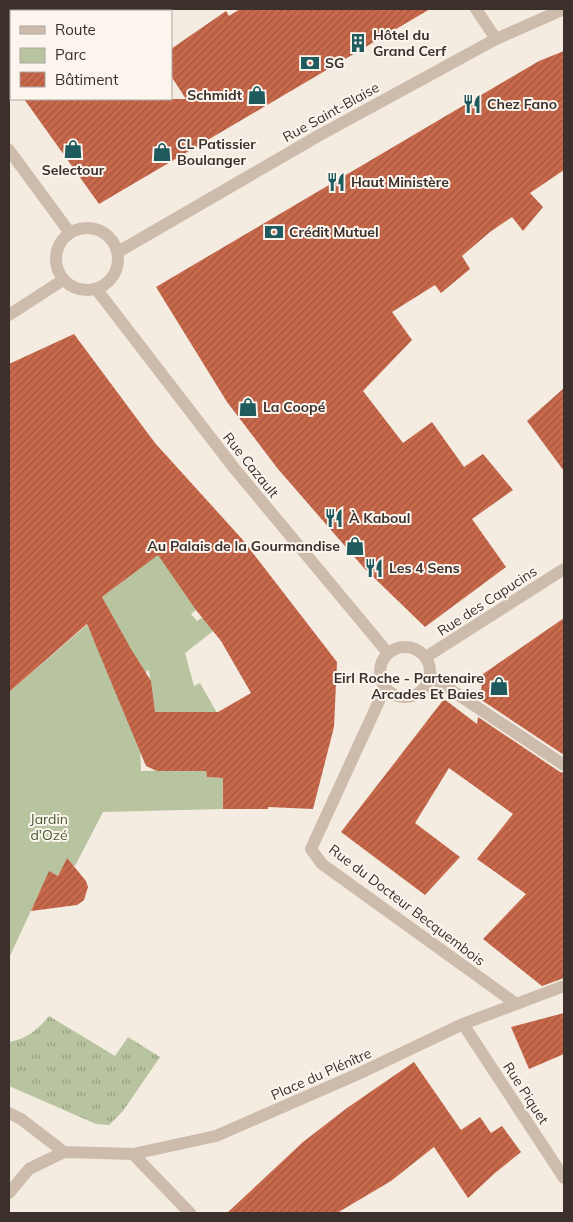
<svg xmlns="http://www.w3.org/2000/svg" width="573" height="1222" viewBox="0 0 573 1222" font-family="Mulish,sans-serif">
<defs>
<pattern id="grass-tufts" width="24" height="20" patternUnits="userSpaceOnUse" patternTransform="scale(1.25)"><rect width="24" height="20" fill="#b8c4a0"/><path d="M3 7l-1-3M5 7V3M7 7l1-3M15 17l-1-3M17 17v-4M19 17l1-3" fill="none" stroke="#97a083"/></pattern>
<pattern id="building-hatch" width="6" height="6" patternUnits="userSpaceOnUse" patternTransform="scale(1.25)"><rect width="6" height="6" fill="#c8694b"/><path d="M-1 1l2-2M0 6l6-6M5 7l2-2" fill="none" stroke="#a4573f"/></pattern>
</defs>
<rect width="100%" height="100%" fill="#f4ebe1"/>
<path fill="url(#grass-tufts)" d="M49 1016 115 1056 128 1037 160 1057 123 1111 109 1125 96 1124 9 1086V1042C26 1039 38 1030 49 1016Z"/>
<path fill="#b8c4a0" d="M165 549 200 607 191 614 197 621 216 608 226 621 185 653 194 686 200 683 217 713 139 718 141 771 206 770 207 777 223 778V809L103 812 75 866 65 862 58 876 49 872 9 958V692L87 625 108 671 151 686 149 670 136 678 97 601Z"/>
<path fill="url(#building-hatch)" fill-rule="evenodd" d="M240 9H430L99 204 24 99H186L171 76V49L226 11 229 16Z
M564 51V170L530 193 543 207 523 231 512 217 490 232 462 256 470 269 441 293 435 285 392 312 412 340 363 391 403 443 432 422 464 467 483 454 513 490 472 519 506 567 425 627 364 568 278 469 227 402 156 287 539 61Z
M74 334 155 443 242 539 337 662 334 727 313 809 268 807V809H223V778L207 777 206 771H157L146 766 87 624 9 692V364ZM158 555 196 610 221 641 251 693 218 712H155L151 681 131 649 102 597Z
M564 388V471L527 421Z
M564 618V755L480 699 483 674Z
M444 699 477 724 478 717 560 772 564 773V978L542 986 483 939 526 894 477 859 513 814 449 768 415 823 460 857 425 895 341 832Z
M67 858 86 881 88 887 84 900 77 905 31 911 49 871 58 876Z
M564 1013V1054L529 1069 511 1027Z
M414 1062 461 1130 480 1117 491 1133 502 1126 521 1152 495 1173 468 1198 434 1147 391 1181 337 1213H227L303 1142 347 1108Z"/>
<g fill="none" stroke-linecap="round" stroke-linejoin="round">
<path stroke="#cdbbac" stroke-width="12" d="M476 9 496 39
M9 150 70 233
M56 259a31 31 0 1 1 62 0a31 31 0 1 1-62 0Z
M118 252 318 136 496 39 564 9
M97 290 234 468 388 653
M9 315 63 280
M380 672a25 25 0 1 1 50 0a25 25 0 1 1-50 0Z
M426 657 564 569
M430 676 564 765
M385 688 311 849 322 864 515 1003
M463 1024 564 1178
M9 1113 21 1119 64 1152
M133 1154 190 1213
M9 1193 29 1169 64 1152 133 1154 216 1136 358 1074 463 1024 564 986"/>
</g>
<defs>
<g id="building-bare" transform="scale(1.5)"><path d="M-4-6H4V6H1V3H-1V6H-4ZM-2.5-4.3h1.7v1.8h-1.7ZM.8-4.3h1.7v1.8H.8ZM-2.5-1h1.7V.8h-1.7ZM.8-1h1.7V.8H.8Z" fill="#1f5a5e" stroke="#fbf5ee" stroke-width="2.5" paint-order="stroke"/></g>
<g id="bank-bare" transform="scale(1.5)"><path d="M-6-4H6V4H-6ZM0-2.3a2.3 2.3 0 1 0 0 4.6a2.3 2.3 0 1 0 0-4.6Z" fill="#1f5a5e" stroke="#fbf5ee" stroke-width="2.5" paint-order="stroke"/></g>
<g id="shop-bare" transform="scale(1.5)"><path d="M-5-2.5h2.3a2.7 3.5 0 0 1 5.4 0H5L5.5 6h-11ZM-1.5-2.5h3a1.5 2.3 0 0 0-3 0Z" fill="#1f5a5e" stroke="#fbf5ee" stroke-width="2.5" paint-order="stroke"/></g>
<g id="restaurant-bare" transform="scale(1.5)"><path d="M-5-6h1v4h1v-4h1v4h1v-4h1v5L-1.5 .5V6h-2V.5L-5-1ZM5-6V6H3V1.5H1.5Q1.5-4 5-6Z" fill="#1f5a5e" stroke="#fbf5ee" stroke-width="2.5" paint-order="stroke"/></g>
</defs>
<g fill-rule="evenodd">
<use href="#building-bare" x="358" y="43"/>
<use href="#bank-bare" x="310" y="63"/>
<use href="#shop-bare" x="257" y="95"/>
<use href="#restaurant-bare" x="472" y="104"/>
<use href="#shop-bare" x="73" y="149"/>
<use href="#shop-bare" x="162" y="152"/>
<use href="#restaurant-bare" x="336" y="182"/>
<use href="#bank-bare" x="274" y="232"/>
<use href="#shop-bare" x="248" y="407"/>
<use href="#restaurant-bare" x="334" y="518"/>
<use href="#shop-bare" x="355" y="546"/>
<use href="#restaurant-bare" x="374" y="568"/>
<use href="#shop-bare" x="499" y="686"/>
</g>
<g text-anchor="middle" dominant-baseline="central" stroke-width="4" stroke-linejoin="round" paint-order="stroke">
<g font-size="14" font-weight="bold" fill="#3b302b" stroke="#fbf5ee" text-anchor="start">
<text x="373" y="35">Hôtel du<tspan x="373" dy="16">Grand Cerf</tspan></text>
<text x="325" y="63">SG</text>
<text x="242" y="95" text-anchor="end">Schmidt</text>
<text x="487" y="104">Chez Fano</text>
<text x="177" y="144">CL Patissier<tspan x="177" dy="16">Boulanger</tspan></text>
<text x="73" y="170" text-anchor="middle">Selectour</text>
<text x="351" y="182">Haut Ministère</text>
<text x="289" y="232">Crédit Mutuel</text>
<text x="263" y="407">La Coopé</text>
<text x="349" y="518">À Kaboul</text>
<text x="340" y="546" text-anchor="end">Au Palais de la Gourmandise</text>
<text x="389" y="568">Les 4 Sens</text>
<text x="484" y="678" text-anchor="end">Eirl Roche - Partenaire<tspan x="484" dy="16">Arcades Et Baies</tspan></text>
</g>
<g font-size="14" fill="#3b302b" stroke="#fbf5ee">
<text transform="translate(331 112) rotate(-29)">Rue Saint-Blaise</text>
<text transform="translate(251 465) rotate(51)">Rue Cazault</text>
<text transform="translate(487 601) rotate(-33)">Rue des Capucins</text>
<text transform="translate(407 905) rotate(37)">Rue du Docteur Becquembois</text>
<text transform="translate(321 1074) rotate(-24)">Place du Plénître</text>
<text transform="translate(526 1093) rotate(57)">Rue Piquet</text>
</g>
<g font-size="14" fill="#4a5a2e" stroke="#fbf5ee">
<text x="49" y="819">Jardin<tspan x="49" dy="16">d'Ozé</tspan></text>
</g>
</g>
<rect width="573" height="1222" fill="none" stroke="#3b302b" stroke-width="20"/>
<rect x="10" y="10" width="162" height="90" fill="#fbf5ee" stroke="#aea6a0"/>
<rect x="20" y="26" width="25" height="8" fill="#cdbbac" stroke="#aea6a0"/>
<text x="55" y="35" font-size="15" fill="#3b302b">Route</text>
<rect x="20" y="48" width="25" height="15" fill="#b8c4a0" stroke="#aea6a0"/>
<text x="55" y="60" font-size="15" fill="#3b302b">Parc</text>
<rect x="20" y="72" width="25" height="15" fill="url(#building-hatch)" stroke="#aea6a0"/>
<text x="55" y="85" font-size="15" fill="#3b302b">Bâtiment</text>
</svg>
